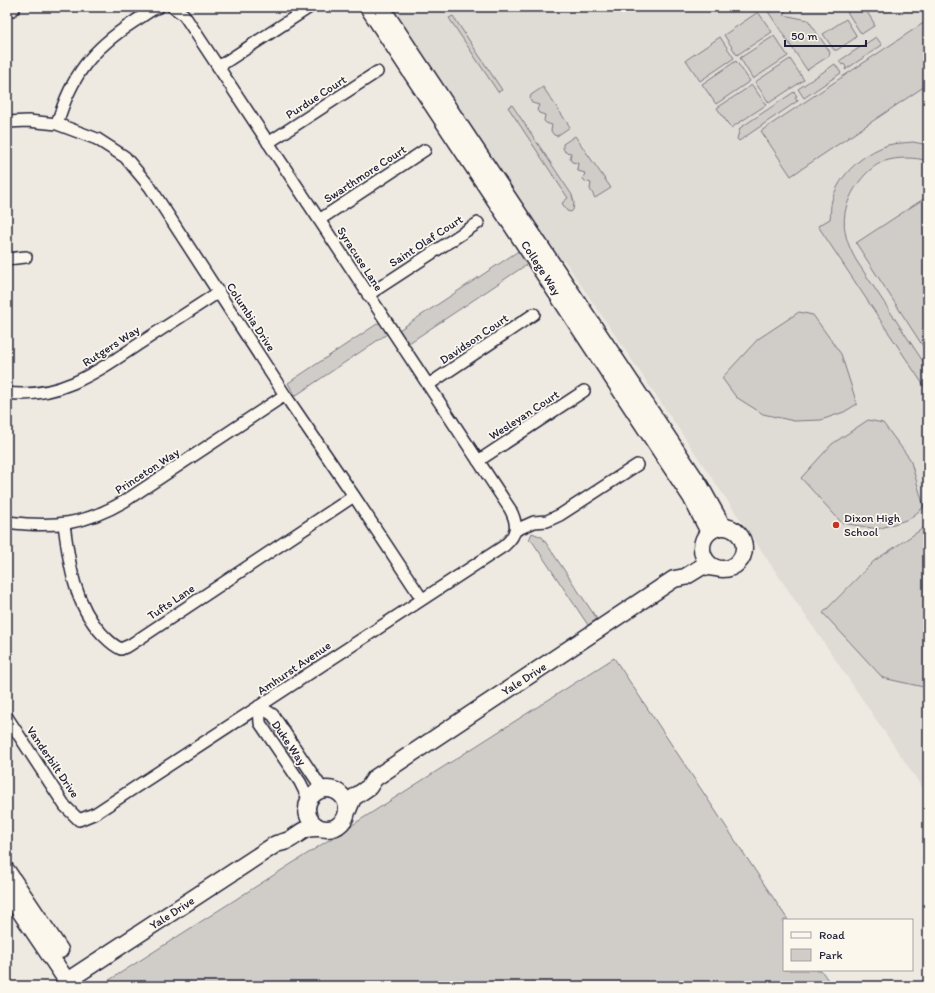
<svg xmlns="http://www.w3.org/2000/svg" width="935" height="993" viewBox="0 0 935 993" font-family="Itim,sans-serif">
<rect width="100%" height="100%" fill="#eeeae2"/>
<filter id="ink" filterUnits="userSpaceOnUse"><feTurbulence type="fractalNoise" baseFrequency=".025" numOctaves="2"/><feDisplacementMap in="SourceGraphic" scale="8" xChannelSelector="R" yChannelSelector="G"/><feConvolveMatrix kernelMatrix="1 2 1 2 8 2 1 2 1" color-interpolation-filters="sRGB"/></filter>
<g filter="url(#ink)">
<path fill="#dfdbd5" d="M391 7H928V787L924 790 564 260 560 262Z"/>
<path fill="#d0cdc9" stroke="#797882" d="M765 7H786L784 15 808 20 830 52 829 56 807 70Z
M844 7H864L874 23V26L863 33 860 32Z
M758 12 772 32 737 55 724 35Z
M453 16 502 90 498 92 449 18Z
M846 19 856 35 855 38 837 50H834L823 34Z
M928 20V84L791 176 761 131Z
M774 36 788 56 753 79 740 58Z
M720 37 734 58 700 81 686 60Z
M876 37 882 45 845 70 846 67 844 64 842 65 839 61Z
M790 59 804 80 769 103 755 82Z
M736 61 750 81 716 104 702 84Z
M835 64 841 73 804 98 798 89Z
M752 85 766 105 731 128 717 108Z
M543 87 570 127 557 136 554 135 551 131 552 125 546 123 544 121 545 115 539 113 537 110 539 105 532 103 530 99 531 95Z
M794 92 797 96 795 97 797 101 799 100 739 141 737 139 740 128Z
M512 105 572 195 574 203 573 210 571 212 567 211 562 203 568 198 508 107Z
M575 136 611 188 595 198 590 189 591 183 585 181 583 179 585 173 578 171 577 169 578 163 572 162 570 159 571 153 565 152 563 148V144Z
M913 142 928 145V161C915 157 898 157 885 161 866 167 848 194 845 213 842 230 848 246 856 260L928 369V392L818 226 830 219C831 213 830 206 832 200 840 174 862 154 888 145 895 143 905 143 913 142Z
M928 196V354L856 243Z
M520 250 529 263 409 343 407 342 399 330Z
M799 312 813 315 841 354 857 404 844 412 821 420 794 421 763 414 736 397 722 378 758 339Z
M380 322 387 334 295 396 288 383Z
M868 420 883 423 910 459 924 507 909 519 878 529 842 523 801 478 832 444Z
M928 525V688L883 678 823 613 874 561Z
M532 533 542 537 597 619 588 625 532 541 529 540Z
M614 658 788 920H784V970H821L832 986H100Z"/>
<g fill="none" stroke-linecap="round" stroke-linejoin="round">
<g stroke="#22223b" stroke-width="14">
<path id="street" d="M218 67 310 7
M7 122 28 121 57 124 97 139 125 157 150 187 285 395 354 496 422 599
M57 124C72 74 92 49 135 21 142 17 151 9 159 7
M268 143 377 72
M319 220 425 150
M7 259 26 257
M368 295 478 223
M428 385 534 314
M7 393C62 400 102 368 145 340 170 324 194 308 219 292
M478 461 584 391
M7 522C54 528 84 525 125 501L285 395
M64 524C69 563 74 604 102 634 109 641 112 645 121 649L130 645 354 496
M516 530 534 522 547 521 560 515 637 465
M259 706 260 723 300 782 309 800
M259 706 273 715 323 790
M7 717 65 806 79 820 96 813 504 546C518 534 518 524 510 509L184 15 173 7"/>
</g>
<g stroke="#22223b" stroke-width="19">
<path id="secondary" d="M368 7 691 497 709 532
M381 7 700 486 723 527
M7 10 12 7
M702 548a21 21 0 1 1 42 0a21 21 0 1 1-42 0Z
M307 809a20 20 0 1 1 40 0a20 20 0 1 1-40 0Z
M348 810 353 798 369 787 375 778 674 579 685 577 703 566 716 568
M7 871 60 950
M7 892 67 981 276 844C280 843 285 842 289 840 302 833 302 827 320 828"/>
</g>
<use href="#street" stroke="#fbf7ec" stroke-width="11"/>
<use href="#secondary" stroke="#fbf7ec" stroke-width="16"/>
</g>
</g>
<circle fill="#c8321e" stroke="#fbf7ec" stroke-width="1.5" cx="836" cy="525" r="4"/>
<g text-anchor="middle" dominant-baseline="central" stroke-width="3.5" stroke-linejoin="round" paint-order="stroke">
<g font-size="12" fill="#22223b" stroke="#fbf7ec">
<text transform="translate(316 97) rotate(-33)">Purdue Court</text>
<text transform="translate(365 174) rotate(-33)">Swarthmore Court</text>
<text transform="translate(426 241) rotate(-33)">Saint Olaf Court</text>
<text transform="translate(360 259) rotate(57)">Syracuse Lane</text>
<text transform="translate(541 268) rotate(57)">College Way</text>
<text transform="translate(251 317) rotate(57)">Columbia Drive</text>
<text transform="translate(474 339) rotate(-34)">Davidson Court</text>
<text transform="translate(111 346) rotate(-33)">Rutgers Way</text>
<text transform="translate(524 415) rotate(-33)">Wesleyan Court</text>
<text transform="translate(147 471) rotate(-33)">Princeton Way</text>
<text transform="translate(171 602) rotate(-34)">Tufts Lane</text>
<text transform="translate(294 668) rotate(-34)">Amhurst Avenue</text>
<text transform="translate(524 679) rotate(-33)">Yale Drive</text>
<text transform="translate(289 743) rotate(56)">Duke Way</text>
<text transform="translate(53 762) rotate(56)">Vanderbilt Drive</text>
<text transform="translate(172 913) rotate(-33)">Yale Drive</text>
</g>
<g font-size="12" fill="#22223b" stroke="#fbf7ec" text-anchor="start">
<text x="844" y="518">Dixon High<tspan x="844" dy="14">School</tspan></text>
</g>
</g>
<rect width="935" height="993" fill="none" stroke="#fbf7ec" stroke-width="24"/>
<rect x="12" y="12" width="911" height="969" fill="none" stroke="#22223b" stroke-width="1.5" filter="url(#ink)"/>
<rect x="783" y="919" width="130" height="52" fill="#fbf7ec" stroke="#a4a2a5"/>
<rect x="791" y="932" width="20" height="6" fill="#fbf7ec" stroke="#a4a2a5"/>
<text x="819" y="939" font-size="12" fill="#22223b">Road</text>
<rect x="791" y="949" width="20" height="12" fill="#d0cdc9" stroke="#a4a2a5"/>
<text x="819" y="959" font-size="12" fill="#22223b">Park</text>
<path d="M785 40v6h81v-6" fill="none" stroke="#22223b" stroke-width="2"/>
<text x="791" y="40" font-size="12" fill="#22223b" stroke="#fbf7ec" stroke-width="3" paint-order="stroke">50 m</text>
</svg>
